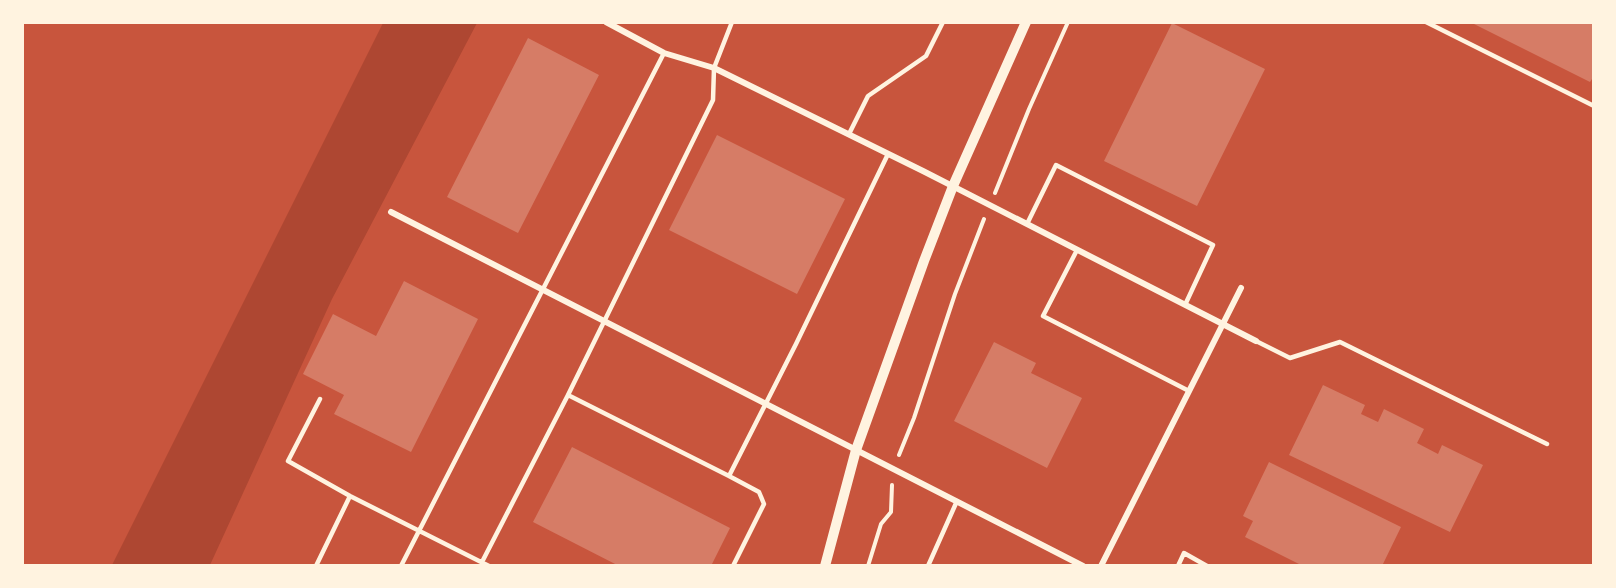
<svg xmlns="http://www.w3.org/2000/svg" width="1616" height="588" viewBox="0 0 1616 588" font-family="Raleway,sans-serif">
<rect width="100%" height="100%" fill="#c8553d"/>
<path fill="#ae4732" d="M383 23H477L332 299 210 565H112Z"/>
<path fill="#d67c66" d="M1470 22H1594V76L1590 82Z
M1172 23 1265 69 1197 206 1104 161Z
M528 38 599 75 518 233 447 197Z
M717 135 845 199 797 294 669 230Z
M404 281 478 319 411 452 334 414 344 395 303 374 333 314 376 336Z
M994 342 1036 363 1031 373 1082 398 1047 468 954 421Z
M1323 385 1365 405 1361 414 1378 422 1384 409 1424 429 1417 443 1438 454 1442 445 1483 465 1450 532 1289 455Z
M572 447 730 528 711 566H619L533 522Z
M1269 462 1401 527 1382 566H1303L1245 537 1253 521 1243 516Z"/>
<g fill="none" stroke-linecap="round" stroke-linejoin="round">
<path stroke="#fff3e0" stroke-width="4" d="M995 193 1029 109 1068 22
M899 455 914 418 955 294 984 219
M868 566 881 524 891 512 892 485"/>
<path stroke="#fff3e0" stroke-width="4.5" d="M1426 22 1594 106
M849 134 868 96 926 56 943 22
M1027 224 1056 165 1213 245 1185 305
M1077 250 1043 316 1189 391
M1256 341 1290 358 1340 342 1547 444
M568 395 713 100 714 68 732 22
M320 399 288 461 350 496 489 566
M482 562 568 395 729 476
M316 566 350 496
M401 566 664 53
M733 566 764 504 759 492 729 476 796 344 888 154
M928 566 957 501
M1178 566 1184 553 1207 566"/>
<path stroke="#fff3e0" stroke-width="6" d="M606 22 664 53 714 68 923 171 1256 341
M391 212 1083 566
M1101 566 1241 288"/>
<path stroke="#fff3e0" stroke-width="10" d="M825 566 856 450 924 261 953 186 1026 22"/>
</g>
<rect width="1616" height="588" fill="none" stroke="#fff3e0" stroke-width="48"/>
</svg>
